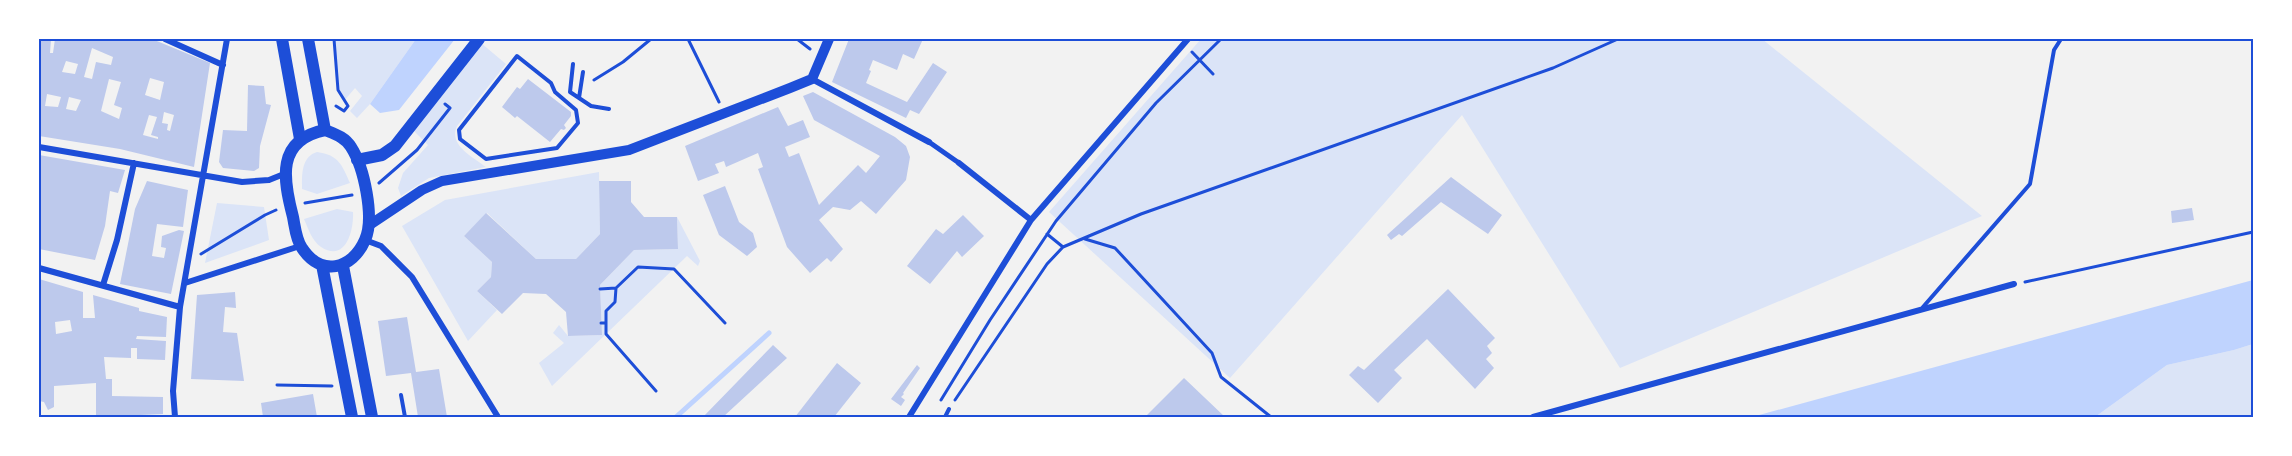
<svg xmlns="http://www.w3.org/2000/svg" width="2292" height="456" viewBox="0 0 2292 456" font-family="Commissioner,sans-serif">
<rect width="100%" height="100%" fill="#f2f2f2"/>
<path fill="#dbe4f7" d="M334 39H416L370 104 357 118 350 111 362 96 355 88 344 101 338 90Z
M1201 39H1762L1982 216 1620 368 1462 115 1230 378 1049 212Z
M481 43 506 64 457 126C448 145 473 157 486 167L429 178 401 196 398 188 403 173 428 145 414 131Z
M317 152C339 155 342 165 350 183L317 194 302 189C302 175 301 157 317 152Z
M599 172 600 234 576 259H536L487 213 464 236 492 262 491 277 477 291 497 310 468 341 402 226 445 200Z
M217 203 264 207 269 240 205 263Z
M337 209 353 212C354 230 346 263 321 247 312 241 308 228 304 219Z
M677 217 700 261 698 266 687 256 552 386 539 363 564 343 553 333 559 325 568 336 602 335 600 285 634 250 678 249Z
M2253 344V417H2095L2167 365 2234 350Z"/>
<path fill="#bfd3fe" d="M416 39H455L399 110 380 113 370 104Z
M2253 280V344L2234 350 2167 365 2095 417H1752Z"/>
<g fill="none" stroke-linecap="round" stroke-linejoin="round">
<path stroke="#bfd3fe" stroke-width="5" d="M676 417 769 333"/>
</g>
<path fill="#bdc9ec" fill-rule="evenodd" d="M39 39H51L50 53H53L55 39H152L210 63 194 167 120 149 39 136ZM92 48 113 57 111 65 96 62 92 79 84 77ZM66 61 78 64 75 74 62 72ZM150 78 164 82 160 100 145 95ZM109 79 121 82 114 105 122 108 119 119 101 111ZM47 94 61 97 58 107 45 106ZM69 97 81 100 76 111 66 109ZM164 112 174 115 170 131 167 130 168 124 162 123ZM149 115 157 117 151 135 158 137V139L143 135Z
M849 39H923L914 59 903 54 897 70 873 60 869 70 871 71 866 83 907 102 933 63 947 72 919 114 910 110 906 118 832 82Z
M528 79 571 112V116L564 125 566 128 564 130 561 129 550 142 517 116 515 118 502 107 517 87 520 89Z
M248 85 264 86 266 104 271 105 260 146 259 168 254 171 223 168 219 162 223 130 247 131Z
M813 92 895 137 906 146 910 157 906 180 876 214 861 201 850 210 833 207 819 220 843 249 831 262 827 258 810 273 787 247 758 169 763 167 758 153 726 167 724 161 715 164 719 173 698 181 685 146 778 107 788 126 803 120 810 137 785 147 789 157 799 153 819 205 858 165 866 173 880 156 814 120 803 96Z
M39 155 125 170 118 193 110 191 105 226 95 260 39 249Z
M1451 177 1502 215 1488 234 1441 202 1402 236 1399 234 1391 240 1387 235Z
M147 181 188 190 183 227 157 224 152 256 164 258 166 248 161 247 162 236 179 230 184 231 171 294 120 284 135 209Z
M599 181H631V202L644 217H677L678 249 634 250 600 285 602 335 568 336 566 312 546 294 523 293 502 314 477 291 491 277 492 262 464 236 486 213 536 259H576L600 234Z
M725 186 739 222 753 233 757 247 747 256 719 235 703 195Z
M2192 208 2194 220 2172 223 2171 211Z
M963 215 984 236 962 257 957 251 930 284 907 266 936 229 943 234Z
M39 279 83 292V318H95L93 295 139 308V311L167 317 166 337 137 336 136 339 166 341 165 360 137 359V348H131V358L104 357 106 379H112V396L163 397V414L96 417V383L54 386V407L48 410 44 402 39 401ZM70 320 72 331 56 334 55 322Z
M1448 289 1495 338 1487 346 1492 353 1486 359 1494 368 1475 389 1427 339 1394 370 1402 378 1378 403 1349 375 1358 366 1364 370Z
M235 292 236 308 225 307 223 332 237 333 244 381 191 379 197 295Z
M407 317 416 372 439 369 447 417H418L411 373 386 376 378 321Z
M773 345 787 358 723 417H703Z
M837 363 861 383 834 417H795Z
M917 365 920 368 903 393 904 394 901 397 905 400 901 406 891 399Z
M1184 378 1225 417H1145Z
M313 394 317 417H263L261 403Z"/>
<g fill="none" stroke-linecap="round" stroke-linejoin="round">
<path stroke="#1d4ed8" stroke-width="3" d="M334 39 338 90 348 106 344 111 336 106
M688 39 719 102
M797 39 810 49
M1192 52 1213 74
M594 80 623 62 651 39
M379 183 417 150 450 108 445 104
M305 203 352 195
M1047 234 1063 247
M1085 239 1115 248 1212 353 1221 377 1271 417
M201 254 265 215 276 210
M2025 282 2253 232
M600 289 616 288
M601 323H606V334L656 391
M606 323V311L615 302 616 288 638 267 674 269 725 323
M277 385 332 386
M941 400 990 320 1056 221 1156 103 1221 39
M955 400 1047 264 1063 247 1141 214 1553 68 1618 39"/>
<path stroke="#1d4ed8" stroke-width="4" d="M517 56 551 83 555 92 576 110 578 123 557 148 486 159 460 139 459 130Z
M573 64 570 92 591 106 609 109
M579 98 583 72
M1923 307 2030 184 2054 50 2061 39
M401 395 405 417
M945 417 949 409"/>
<path stroke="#1d4ed8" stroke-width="5" d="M929 142 959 163"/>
<path stroke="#1d4ed8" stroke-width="6" d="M165 39 223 65
M812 79 929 142
M39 147 242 182 269 180 284 174
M959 163 1031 220
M365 240 381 246 412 277 498 417
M39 268 180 307
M185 283 300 246
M103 285 117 240 134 163
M175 417 173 391 180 307 227 39
M909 417 1031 220 1188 39
M1533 417 2014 284"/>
<path stroke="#1d4ed8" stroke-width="10" d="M368 226 422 190 442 181 629 150 790 88 812 79 829 39"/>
<path stroke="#1d4ed8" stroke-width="12" d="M282 39 300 139
M308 39 325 130
M325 130C335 134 345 137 351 147 364 167 375 218 365 240 352 270 321 277 302 248 296 240 295 227 293 217 283 179 276 140 325 130Z
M357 160 382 155 395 146 479 39
M322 265 352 417
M343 266 372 417"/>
</g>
<rect width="2292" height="456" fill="none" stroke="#ffffff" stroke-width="81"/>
<rect x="40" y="40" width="2212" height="376" fill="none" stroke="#1d4ed8" stroke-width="2"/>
</svg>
